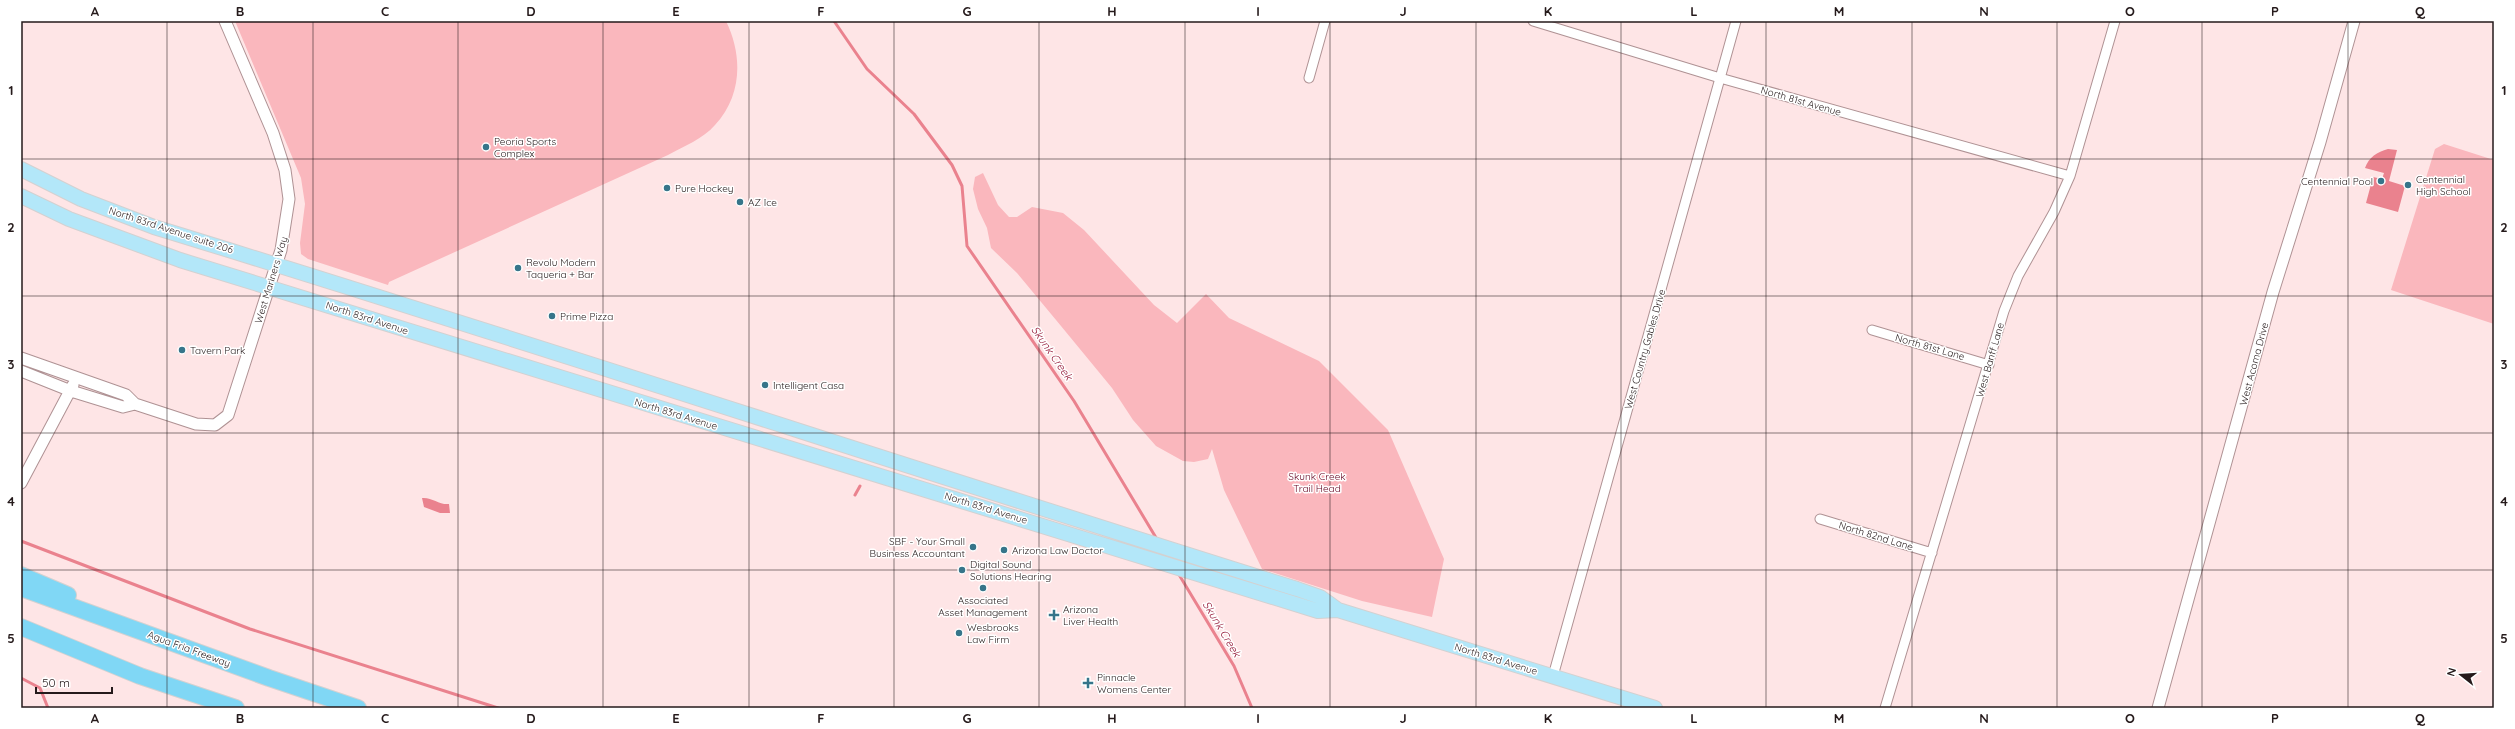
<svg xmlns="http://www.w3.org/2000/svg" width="2515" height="729" viewBox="0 0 2515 729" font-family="Quicksand,sans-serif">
<rect width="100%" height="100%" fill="#fee5e6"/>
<path fill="#fab7bd" d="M235 21H726C743 56 742 96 715 125 703 139 684 146 668 155L389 282 388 285 308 259 301 254 300 243 305 204 301 178Z
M2444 144 2494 160V324L2391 290 2435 149Z
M983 173 998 205 1009 217H1017L1032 207 1063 213 1084 230 1154 305 1177 323 1206 294 1229 318 1319 361 1388 430 1444 559 1432 617 1362 601 1262 569 1224 490 1212 449 1208 459 1194 462 1183 461 1156 446 1133 420 1112 388 1061 326 1017 273 991 248 987 228 978 209 973 189 975 177Z"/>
<path fill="#ea828e" d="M2388 149 2397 150 2389 181 2405 186 2398 212 2366 203 2373 177 2382 179 2384 173 2365 168C2369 157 2377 152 2388 149Z
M422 498C432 497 439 505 449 504L450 513H440L424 507Z"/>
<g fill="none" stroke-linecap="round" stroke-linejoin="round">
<path stroke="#ea828e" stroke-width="3" d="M834 21 867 69 914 114 952 165 962 186 967 246 1074 401 1158 541
M855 495 860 486
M21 541 250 629 498 708
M1178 573 1234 666 1252 708
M21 678 40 688 48 708"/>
<g stroke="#af9294" stroke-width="11">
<path id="minor" d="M1533 21 1720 78 2070 176
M1309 78 1325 21
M1872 330 1989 365
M1820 519 1932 553
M1553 676 1736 21
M1885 708 2004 311 2018 276 2054 212 2070 176 2115 21"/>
</g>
<g stroke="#af9294" stroke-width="13">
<path id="tertiary" d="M21 358 126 395 135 404
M21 371 71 391 123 407 135 404 196 424 215 425 228 415 281 250 289 199 285 170 273 133 225 21
M21 483 73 385
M2158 708 2273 292 2320 142 2354 21"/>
</g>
<g stroke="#d3d1d1" stroke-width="16">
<path id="primary" d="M21 169 81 199 154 227C536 344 916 470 1297 589L1320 597 1338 610 1655 708
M21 196 69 219 180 260 1318 611 1338 610"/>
</g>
<g stroke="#d3d1d1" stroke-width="18">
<path id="motorway" d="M21 575 68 595
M21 588 269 678 358 708
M21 627 140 676 236 708"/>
</g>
<use href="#minor" stroke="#fff" stroke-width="9"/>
<use href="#tertiary" stroke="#fff" stroke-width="11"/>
<use href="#primary" stroke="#b3e7f9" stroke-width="14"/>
<use href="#motorway" stroke="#80d7f5" stroke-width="16"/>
</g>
<path fill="none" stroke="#251a1b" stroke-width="1" stroke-opacity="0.55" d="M167 21V708M313 21V708M458 21V708M603 21V708M749 21V708M894 21V708M1039 21V708M1185 21V708M1330 21V708M1476 21V708M1621 21V708M1766 21V708M1912 21V708M2057 21V708M2202 21V708M2348 21V708M21 159H2494M21 296H2494M21 433H2494M21 570H2494"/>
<g fill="#36758a" stroke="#fff" stroke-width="1.5">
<circle cx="486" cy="147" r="4"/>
<circle cx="2381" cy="181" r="4"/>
<circle cx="2408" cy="185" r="4"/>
<circle cx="667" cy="188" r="4"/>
<circle cx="740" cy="202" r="4"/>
<circle cx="518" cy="268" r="4"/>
<circle cx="552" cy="316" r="4"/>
<circle cx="182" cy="350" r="4"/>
<circle cx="765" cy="385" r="4"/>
<circle cx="973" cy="547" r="4"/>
<circle cx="1004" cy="550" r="4"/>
<circle cx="962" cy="570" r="4"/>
<circle cx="983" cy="588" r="4"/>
<path d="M1052 609h4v4h4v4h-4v4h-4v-4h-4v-4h4z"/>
<circle cx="959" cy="633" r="4"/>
<path d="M1086 677h4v4h4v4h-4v4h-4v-4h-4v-4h4z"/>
</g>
<g text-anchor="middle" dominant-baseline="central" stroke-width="3" stroke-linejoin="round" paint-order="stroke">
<g font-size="10" fill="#251a1b" stroke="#fff">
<text transform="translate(1801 101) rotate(16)">North 81st Avenue</text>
<text transform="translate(171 230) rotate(18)">North 83rd Avenue suite 206</text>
<text transform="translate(271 280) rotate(-73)">West Mariners Way</text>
<text transform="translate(367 318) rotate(18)">North 83rd Avenue</text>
<text transform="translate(1930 347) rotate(16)">North 81st Lane</text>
<text transform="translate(1645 349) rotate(-74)">West Country Gables Drive</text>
<text transform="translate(1990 360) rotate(-74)">West Banff Lane</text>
<text transform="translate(2254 364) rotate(-75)">West Acoma Drive</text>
<text transform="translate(676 414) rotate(17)">North 83rd Avenue</text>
<text transform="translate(986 508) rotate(17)">North 83rd Avenue</text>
<text transform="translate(1876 536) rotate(17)">North 82nd Lane</text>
<text transform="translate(189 649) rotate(20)">Agua Fria Freeway</text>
<text transform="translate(1496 659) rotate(17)">North 83rd Avenue</text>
</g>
<g font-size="10" fill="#251a1b" stroke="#fff" text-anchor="start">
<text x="494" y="141">Peoria Sports<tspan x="494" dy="12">Complex</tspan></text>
<text x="2416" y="179">Centennial<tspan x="2416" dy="12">High School</tspan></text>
<text x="2373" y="181" text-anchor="end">Centennial Pool</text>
<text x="675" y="188">Pure Hockey</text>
<text x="748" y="202">AZ Ice</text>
<text x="526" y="262">Revolu Modern<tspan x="526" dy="12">Taqueria + Bar</tspan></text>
<text x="560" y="316">Prime Pizza</text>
<text x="190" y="350">Tavern Park</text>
<text x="773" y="385">Intelligent Casa</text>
<text x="965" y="541" text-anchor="end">SBF - Your Small<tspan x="965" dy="12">Business Accountant</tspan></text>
<text x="1012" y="550">Arizona Law Doctor</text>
<text x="970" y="564">Digital Sound<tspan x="970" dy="12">Solutions Hearing</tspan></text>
<text x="983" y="600" text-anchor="middle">Associated<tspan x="983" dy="12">Asset Management</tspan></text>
<text x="1063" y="609">Arizona<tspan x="1063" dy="12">Liver Health</tspan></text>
<text x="967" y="627">Wesbrooks<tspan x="967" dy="12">Law Firm</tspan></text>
<text x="1097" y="677">Pinnacle<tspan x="1097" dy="12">Womens Center</tspan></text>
</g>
<g font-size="10" fill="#650421" stroke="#fff">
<text x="1317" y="476">Skunk Creek<tspan x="1317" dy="12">Trail Head</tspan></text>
</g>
<g font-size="11" font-style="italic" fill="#951938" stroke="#fff">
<text transform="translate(1052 353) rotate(55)">Skunk Creek</text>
<text transform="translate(1222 629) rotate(59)">Skunk Creek</text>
</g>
</g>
<rect width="2515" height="729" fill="none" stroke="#ffffff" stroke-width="44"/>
<g transform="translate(2461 675) rotate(287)" stroke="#ffffff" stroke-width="3" paint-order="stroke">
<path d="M0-3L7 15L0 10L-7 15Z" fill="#251a1b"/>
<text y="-6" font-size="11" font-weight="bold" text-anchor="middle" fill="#251a1b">N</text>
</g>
<path d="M36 687v6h76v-6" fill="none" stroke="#251a1b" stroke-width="2"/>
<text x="42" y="687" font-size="12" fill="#251a1b" stroke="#ffffff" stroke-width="3" paint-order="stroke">50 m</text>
<rect x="22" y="22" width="2471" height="685" fill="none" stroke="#251a1b" stroke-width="1.5"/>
<g font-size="13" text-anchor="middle" font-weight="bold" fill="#251a1b">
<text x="95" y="16">A</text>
<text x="240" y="16">B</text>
<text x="385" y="16">C</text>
<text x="531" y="16">D</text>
<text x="676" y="16">E</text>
<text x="821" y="16">F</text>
<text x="967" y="16">G</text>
<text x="1112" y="16">H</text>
<text x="1258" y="16">I</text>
<text x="1403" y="16">J</text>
<text x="1548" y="16">K</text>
<text x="1694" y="16">L</text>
<text x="1839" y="16">M</text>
<text x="1984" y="16">N</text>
<text x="2130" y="16">O</text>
<text x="2275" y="16">P</text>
<text x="2420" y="16">Q</text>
<text x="11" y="95">1</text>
<text x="2504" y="95">1</text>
<text x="11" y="232">2</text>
<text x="2504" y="232">2</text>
<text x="11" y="369">3</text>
<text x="2504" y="369">3</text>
<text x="11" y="506">4</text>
<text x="2504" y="506">4</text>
<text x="11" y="643">5</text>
<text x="2504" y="643">5</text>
<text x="95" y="723">A</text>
<text x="240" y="723">B</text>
<text x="385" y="723">C</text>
<text x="531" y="723">D</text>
<text x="676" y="723">E</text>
<text x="821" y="723">F</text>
<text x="967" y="723">G</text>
<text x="1112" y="723">H</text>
<text x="1258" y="723">I</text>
<text x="1403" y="723">J</text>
<text x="1548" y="723">K</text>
<text x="1694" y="723">L</text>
<text x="1839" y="723">M</text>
<text x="1984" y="723">N</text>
<text x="2130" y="723">O</text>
<text x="2275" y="723">P</text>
<text x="2420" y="723">Q</text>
</g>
</svg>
